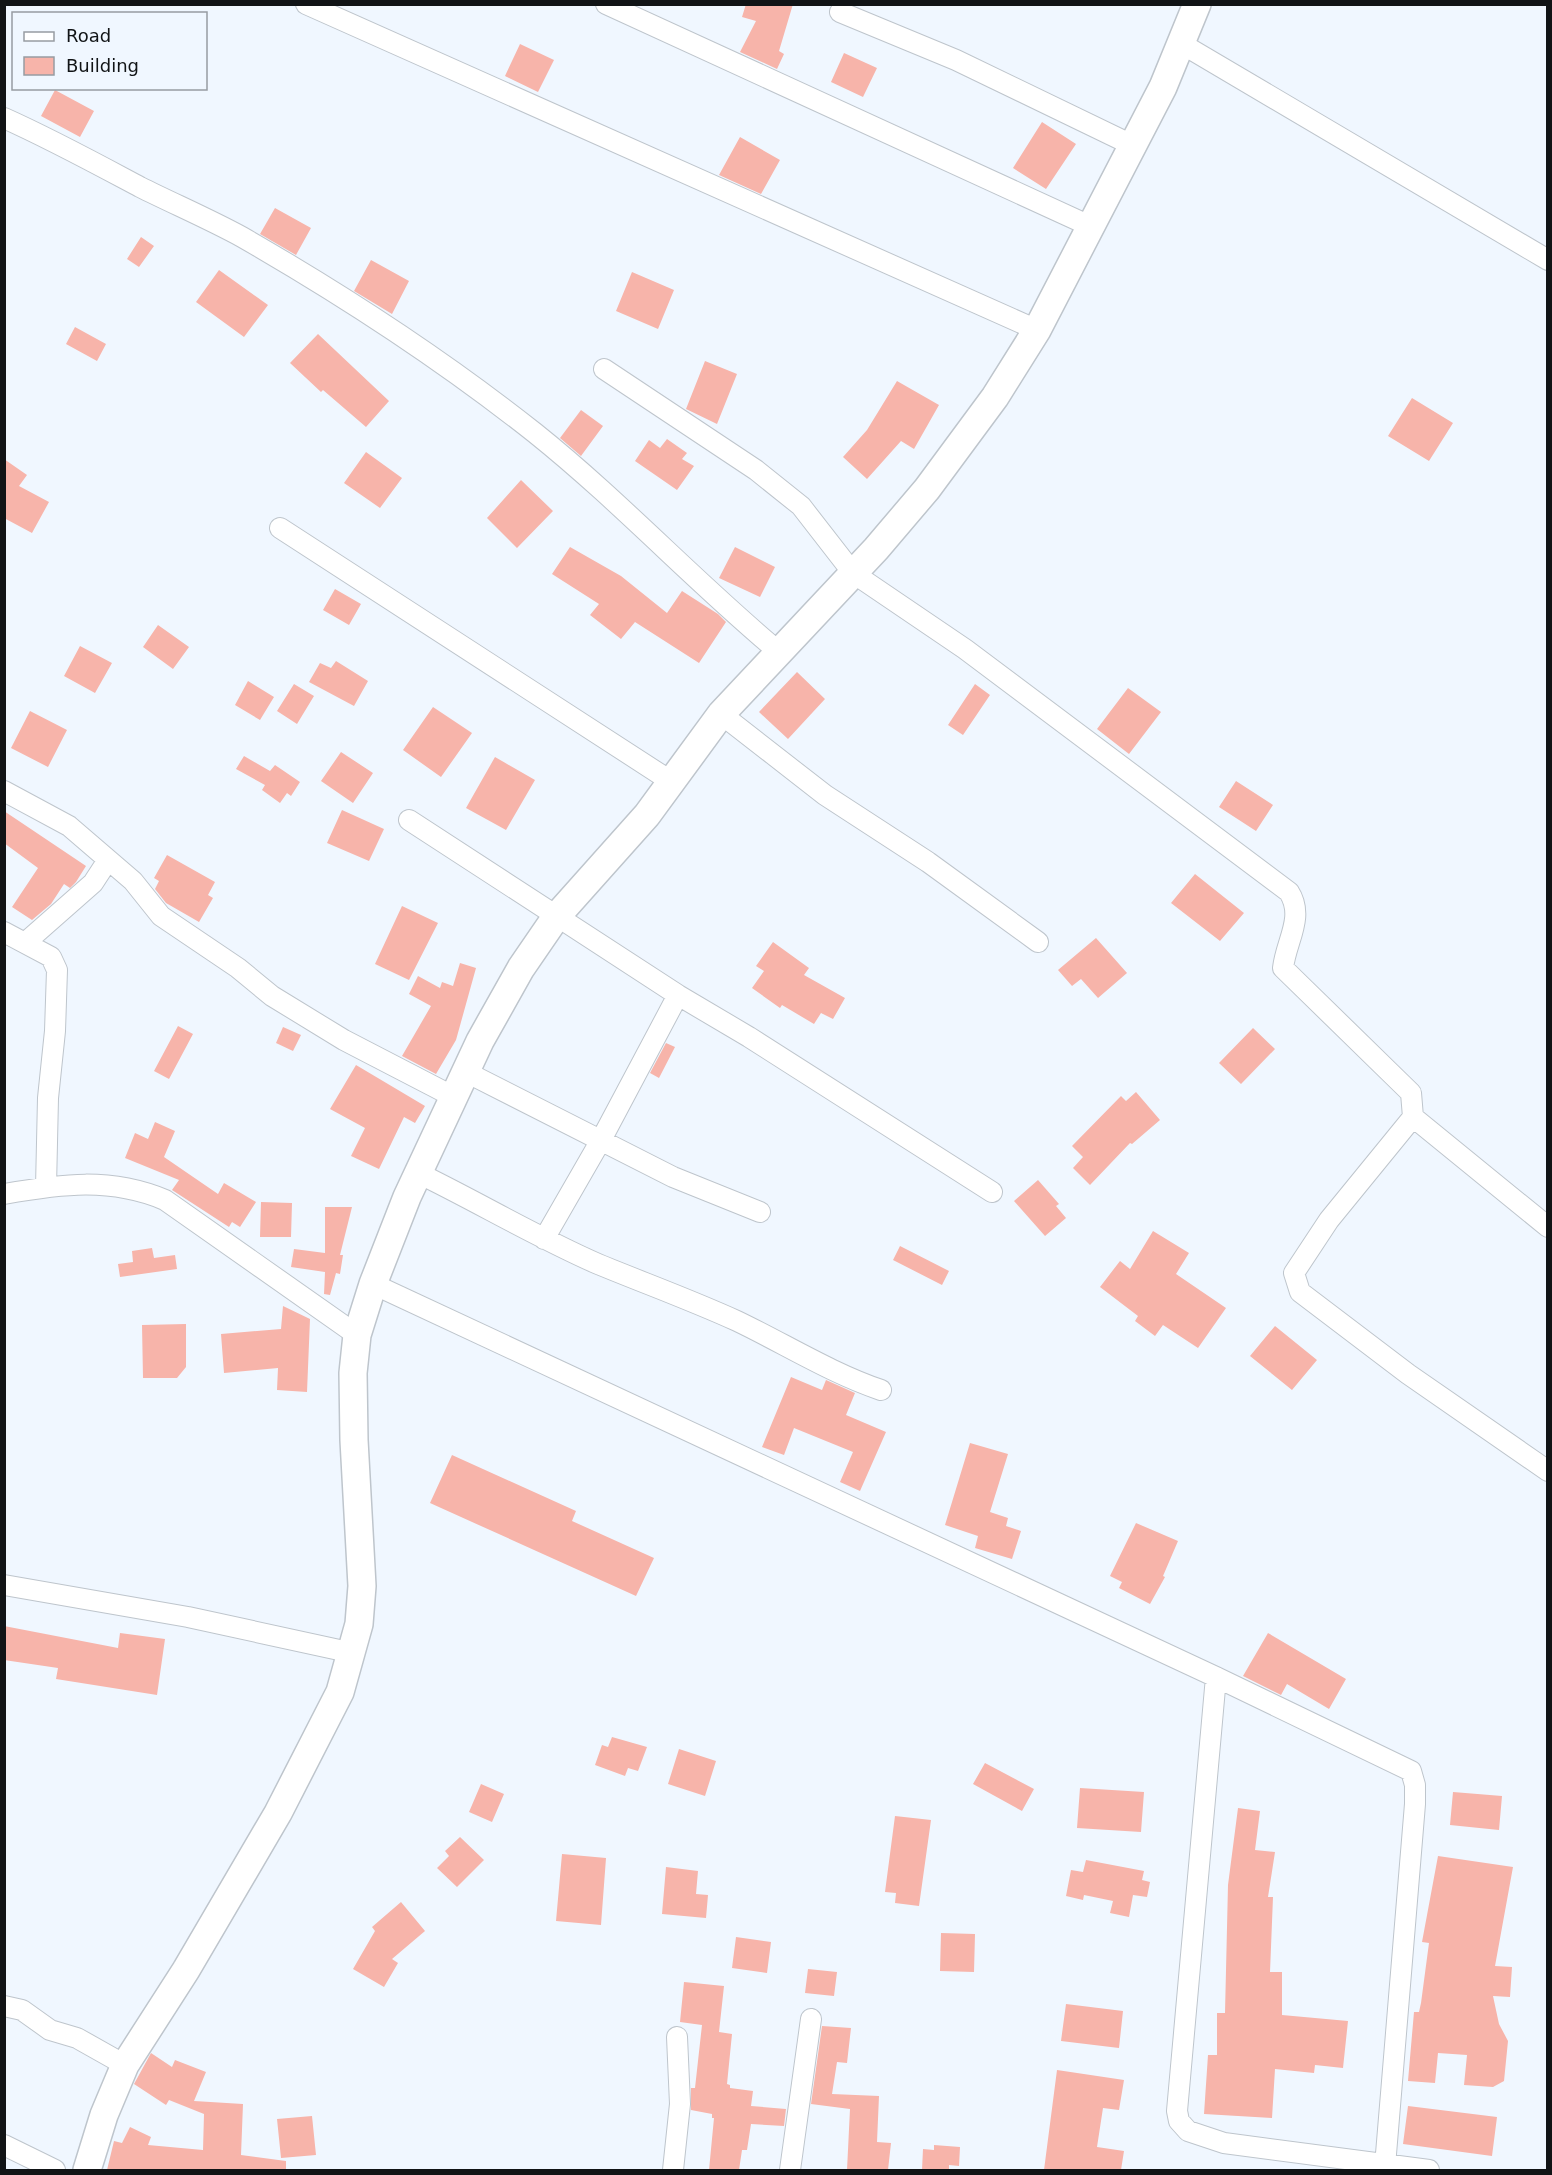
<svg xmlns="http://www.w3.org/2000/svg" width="1552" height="2175" viewBox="0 0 1552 2175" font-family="'DejaVu Sans',sans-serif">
<rect width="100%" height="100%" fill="#f0f7ff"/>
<path fill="#f7b4aa" d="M746 4H793L779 51 784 54 777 69 740 52 756 21 742 17Z
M520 44 554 60 538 92 505 76Z
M844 53 877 68 863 97 831 82Z
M55 90 94 111 80 137 41 116Z
M1042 122 1076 144 1046 189 1013 168Z
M740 137 780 160 761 194 719 175Z
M275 208 311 228 296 255 260 234Z
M141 237 154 246 139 267 127 259Z
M371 260 409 281 392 314 354 291Z
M219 270 268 305 244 337 196 302Z
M632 272 674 290 658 329 616 311Z
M75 327 106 344 97 361 66 344Z
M318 334 389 401 366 427 323 390 321 392 290 363Z
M705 361 737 374 717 424 686 409Z
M897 381 939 405 914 449 901 441 867 479 843 457 867 430Z
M1412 398 1453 423 1429 461 1388 436Z
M581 410 603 426 581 456 560 438Z
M667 439 687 453 682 459 694 466 677 490 635 461 649 440 660 448Z
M366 452 402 478 380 508 344 483Z
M4 459 27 475 19 486 49 502 32 533 4 518Z
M521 480 553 511 517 548 487 518Z
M570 547 621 576 667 613 682 591 718 614 726 622 699 663 635 622 621 639 590 615 599 604 552 574Z
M735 547 775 567 760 597 719 578Z
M335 589 361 604 349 625 323 610Z
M158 625 189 647 173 669 143 647Z
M80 646 112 663 95 693 64 676Z
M336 661 368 681 354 706 309 682 320 663 331 668Z
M797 672 825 699 788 739 759 712Z
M248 681 274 697 260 720 235 705Z
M294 684 314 696 297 724 277 711Z
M975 684 990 695 963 735 948 725Z
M1128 688 1161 712 1129 754 1097 729Z
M433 707 472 733 441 777 403 750Z
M30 711 67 730 48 767 11 748Z
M341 752 373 773 353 803 321 781Z
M244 756 270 771 275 765 300 782 291 796 287 793 280 803 262 790 265 785 236 769Z
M495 757 535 780 506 830 466 808Z
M1236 781 1273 805 1256 831 1219 807Z
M342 810 384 829 369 861 327 843Z
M4 811 86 866 76 882 70 888 64 884 51 904 32 920 12 907 38 868 4 843Z
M167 855 215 882 208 895 213 898 199 922 166 903 155 889 159 881 154 878Z
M1195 874 1244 913 1220 941 1171 903Z
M402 906 438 923 409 980 375 964Z
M1096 938 1127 973 1098 998 1081 979 1072 986 1058 970Z
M773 942 809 968 804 975 845 998 833 1019 821 1013 814 1024 782 1005 780 1008 752 988 764 971 756 966Z
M460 963 476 968 456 1040 436 1074 402 1056 431 1006 409 994 418 976 440 988 442 982 453 986Z
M178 1026 193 1034 169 1079 154 1071Z
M283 1027 301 1035 293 1051 276 1043Z
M1253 1028 1275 1049 1241 1084 1219 1063Z
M666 1043 675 1047 659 1078 650 1073Z
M356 1065 425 1106 415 1123 404 1117 379 1169 351 1156 365 1128 330 1109Z
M1136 1092 1160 1120 1132 1144 1130 1143 1090 1185 1073 1168 1083 1157 1072 1146 1121 1096 1126 1101Z
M155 1122 175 1131 164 1157 218 1194 224 1183 256 1202 240 1227 232 1222 229 1227 172 1190 179 1180 125 1158 135 1133 148 1139Z
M1038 1180 1059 1204 1056 1206 1066 1218 1045 1236 1014 1201Z
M261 1202 292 1203 291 1237H260Z
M325 1207H352L340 1255H343L340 1274 336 1273 330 1295 324 1294 325 1272 291 1267 294 1249 325 1253Z
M1153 1231 1189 1253 1176 1274 1226 1308 1198 1348 1163 1325 1155 1336 1135 1321 1138 1316 1100 1287 1120 1261 1130 1269Z
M900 1246 949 1271 942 1285 893 1260Z
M152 1248 154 1258 175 1255 177 1269 120 1277 118 1264 133 1262 132 1251Z
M283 1306 310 1319 307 1392 277 1390 278 1368 224 1373 221 1334 281 1329Z
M186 1324V1367L177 1378H143L142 1325Z
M1275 1326 1317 1360 1292 1390 1250 1356Z
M791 1377 822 1390 826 1380 855 1393 846 1415 886 1432 860 1491 840 1482 853 1452 794 1428 784 1455 762 1447Z
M970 1443 1008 1454 990 1512 1008 1518 1006 1526 1021 1531 1012 1559 975 1548 978 1536 945 1525Z
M452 1455 576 1511 572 1521 654 1558 636 1596 430 1503Z
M1136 1523 1178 1541 1163 1576 1165 1577 1150 1604 1119 1588 1122 1582 1110 1576Z
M4 1626 118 1648 120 1633 165 1639 157 1695 56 1679 58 1668 4 1660Z
M1268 1633 1346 1679 1329 1709 1287 1684 1281 1695 1243 1676Z
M612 1737 647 1747 638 1771 628 1768 625 1776 595 1765 602 1745 608 1747Z
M679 1749 716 1761 705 1796 668 1784Z
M985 1763 1034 1789 1022 1811 973 1784Z
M481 1784 504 1794 492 1822 469 1812Z
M1080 1788 1144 1792 1141 1832 1077 1828Z
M1453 1792 1502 1796 1499 1830 1450 1825Z
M1238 1808 1260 1811 1255 1850 1275 1852 1268 1897H1273L1270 1972H1282V2015L1348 2021 1343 2068 1315 2065 1314 2073 1275 2069 1272 2118 1204 2114 1208 2055H1217V2013H1225L1228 1885Z
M895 1816 931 1820 919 1906 895 1903 896 1893 885 1892Z
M460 1837 484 1860 457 1887 437 1868 449 1856 445 1851Z
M562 1854 606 1858 601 1925 556 1921Z
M1438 1856 1513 1867 1495 1966 1512 1967 1510 1997 1493 1996 1499 2024 1508 2041 1504 2081 1493 2087 1464 2085 1467 2055 1438 2053 1435 2083 1408 2081 1414 2012H1419L1421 2003 1429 1943 1422 1942Z
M1086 1860 1144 1871 1142 1880 1150 1882 1147 1897 1133 1895 1129 1917 1110 1913 1113 1901 1084 1895 1083 1900 1066 1896 1071 1870 1083 1872Z
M666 1867 698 1871 696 1894 708 1895 706 1918 662 1914Z
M401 1902 425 1931 392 1959 398 1963 384 1987 353 1969 375 1931 372 1927Z
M941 1933 975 1934 974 1972 940 1971Z
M736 1937 771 1942 767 1973 732 1968Z
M808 1969 837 1972 834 1996 805 1993Z
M684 1982 724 1986 719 2032 732 2034 727 2084 730 2085V2088L753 2091 751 2106 786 2109 784 2126 751 2124 747 2150H742L739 2170H709L714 2118H712V2114L691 2110V2088H695L702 2025 680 2022Z
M1066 2004 1123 2011 1119 2048 1061 2041Z
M822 2026 851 2028 847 2063 837 2062 832 2094 879 2096 877 2142 891 2143 888 2170H847L850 2109 811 2104Z
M151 2053 172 2067 175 2060 206 2072 194 2101 243 2104 241 2155 286 2161V2170H107L114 2141 122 2143 130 2127 151 2137 148 2145 203 2150 204 2114 169 2100 166 2105 134 2084Z
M1057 2070 1124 2080 1119 2110 1103 2108 1097 2147 1124 2151 1121 2170H1044Z
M1408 2106 1497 2117 1492 2156 1403 2144Z
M312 2116 316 2155 281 2158 277 2119Z
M934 2145 960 2147 959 2166 949 2165V2170H922L923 2149 934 2150Z"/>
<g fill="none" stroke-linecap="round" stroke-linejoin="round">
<g stroke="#bec5cc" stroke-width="22">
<path id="street" d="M306 4 1037 330
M606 4 1090 226
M840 12 956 60 1132 145
M1182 44 1548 260
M4 118C51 139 95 163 140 187 174 204 209 219 242 237 343 295 444 361 535 433 620 501 695 582 779 652
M604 369 756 470 801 506 853 573 965 649 1289 892C1305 917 1286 941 1283 968L1411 1093 1413 1117 1329 1220 1294 1273 1300 1292 1408 1374 1548 1471
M280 528 672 782
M721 714 825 795 928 862 1038 942
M4 791 69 826 133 881 161 916 238 968 272 996 344 1040 454 1097
M409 820 678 995 749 1037 992 1192
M4 932 51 957 57 970 55 1031 48 1098 46 1187
M26 942 93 883 108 860
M466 1072 673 1177 760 1212
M1413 1117 1548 1227
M418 1173C478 1202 536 1237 598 1264 644 1283 691 1300 737 1321 785 1344 831 1373 881 1390
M4 1194C61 1184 110 1177 165 1200L357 1335
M544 1239 601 1140 678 995
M373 1284 1216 1677 1411 1771 1415 1785V1804L1385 2166
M4 1585 188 1617 353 1653
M1216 1677 1177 2111 1179 2121 1188 2131 1224 2143 1429 2170
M4 2006 22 2010 50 2030 77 2038 125 2065
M4 2145 55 2170
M673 2170 680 2104 677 2037
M790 2170 811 2019"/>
</g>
<g stroke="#bec5cc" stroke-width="30">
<path id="secondary" d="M87 2170 104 2115 125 2065 186 1970 278 1813 340 1692 359 1624 362 1586 354 1440 353 1373 357 1335 373 1284 407 1197 480 1041 521 968 556 917 647 815 721 714 876 549 927 489 995 397 1037 330 1163 87 1197 4"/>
</g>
<use href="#street" stroke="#fff" stroke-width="20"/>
<use href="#secondary" stroke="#fff" stroke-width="27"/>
</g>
<rect width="1552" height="2175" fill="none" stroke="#111416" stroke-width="12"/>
<rect x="12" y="12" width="195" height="78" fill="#f0f7ff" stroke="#979ca2" stroke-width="1.5"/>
<rect x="24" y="32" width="30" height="9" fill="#ffffff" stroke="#979ca2" stroke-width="1.5"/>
<text x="66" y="42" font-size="18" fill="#111416">Road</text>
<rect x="24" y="57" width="30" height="18" fill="#f7b4aa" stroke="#979ca2" stroke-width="1.5"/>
<text x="66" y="72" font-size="18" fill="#111416">Building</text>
</svg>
